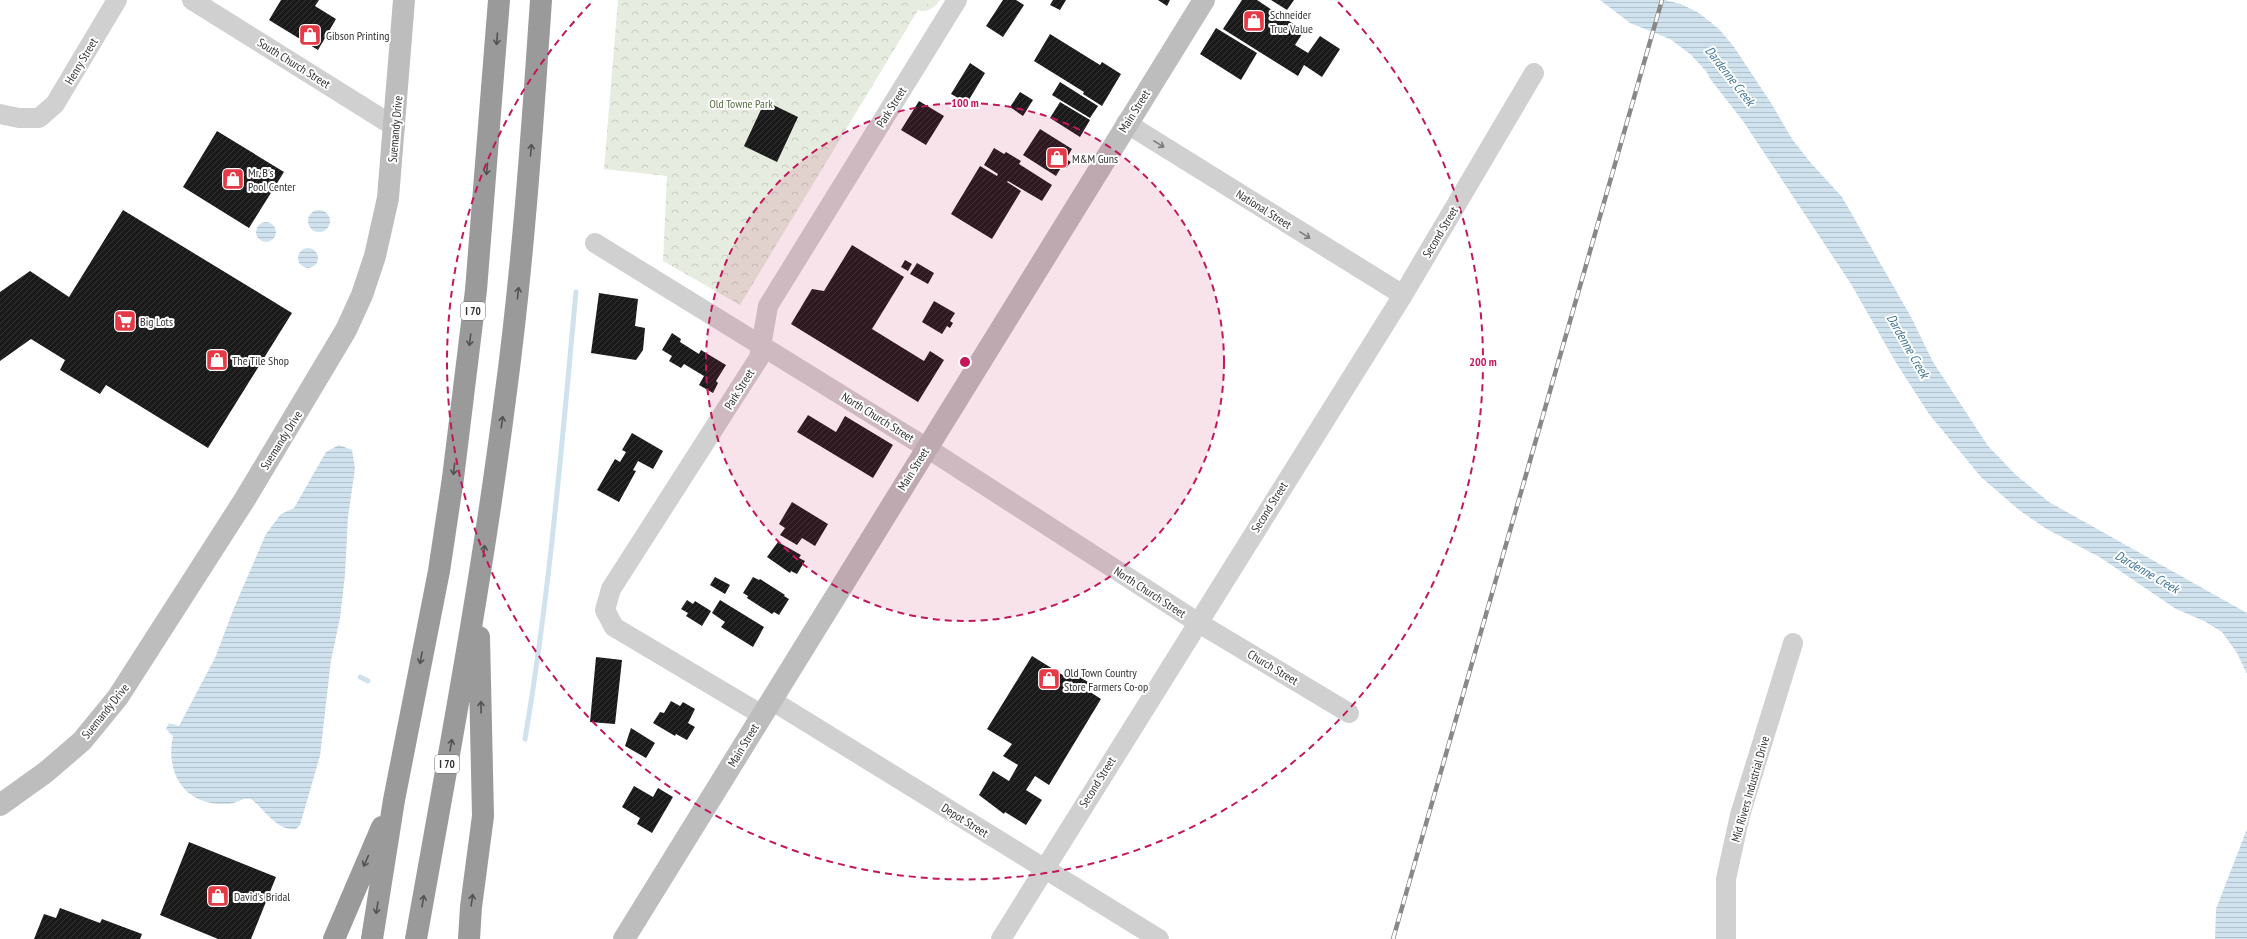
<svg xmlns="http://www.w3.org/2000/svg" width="2247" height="939" viewBox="0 0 2247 939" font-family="'PT Sans Narrow',sans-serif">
<defs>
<pattern id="forest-crowns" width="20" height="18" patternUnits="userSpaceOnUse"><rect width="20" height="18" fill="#e6ecdf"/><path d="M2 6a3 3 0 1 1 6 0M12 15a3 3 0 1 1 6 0" fill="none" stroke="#c6cbc0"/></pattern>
<pattern id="water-rules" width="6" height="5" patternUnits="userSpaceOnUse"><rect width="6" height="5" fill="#cfe2ee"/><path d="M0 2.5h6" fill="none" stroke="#b2c2cd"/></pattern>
<pattern id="building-hatch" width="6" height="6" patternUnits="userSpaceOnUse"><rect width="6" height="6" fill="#1a1a1a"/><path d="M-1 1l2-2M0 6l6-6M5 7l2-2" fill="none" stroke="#333"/></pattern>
</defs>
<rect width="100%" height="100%" fill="#fff"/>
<path fill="url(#forest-crowns)" d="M618 0H940C935 8 927 13 918 10L740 305 663 261 667 176 604 169Z"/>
<path fill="#e6ecdf" d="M901 0H935L932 6 928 3 922 11Z"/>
<path fill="url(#water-rules)" d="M1600 0H1665L1681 4 1699 13 1719 29 1734 47 1771 103 1792 139 1810 162 1842 197 1910 315 1933 362 1988 446 2016 475 2049 502 2247 613V674L2237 653 2222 632 2204 621 2176 609 2101 558 2045 528 2019 510 1981 477 1929 414 1895 361 1851 284 1743 121 1711 80 1706 71 1690 54 1670 39 1630 23Z
M308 221a11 11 0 1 1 22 0a11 11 0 1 1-22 0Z
M256 232a10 10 0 1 1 20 0a10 10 0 1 1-20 0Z
M298 258a10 10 0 1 1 20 0a10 10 0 1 1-20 0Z
M339 445 352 450 355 468 348 517 345 575 340 618 331 660 320 756 300 825 296 829C278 832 264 809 251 799 242 797 236 804 227 804 185 806 165 774 173 736L166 729 169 723 179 726 215 658 234 608 266 534 281 514 294 508 326 452Z
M2247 829V939H2215L2216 909Z"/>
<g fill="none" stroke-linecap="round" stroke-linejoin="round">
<path stroke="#cfe2ee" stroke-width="5" d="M360 677 368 681
M525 739C550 591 562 442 576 292"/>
</g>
<path fill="url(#building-hatch)" d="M281 0H319L315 6 336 19 318 50 269 20Z
M1003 0H1016L1024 5 1003 37 986 26Z
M1053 0H1066L1060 10 1050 5Z
M1158 0H1170L1167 6Z
M1242 0H1257L1304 31 1295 45 1308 53 1320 36 1340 49 1322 77 1304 65 1298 76 1223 29Z
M1271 0H1294L1287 10Z
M1216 28 1257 53 1241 80 1200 54Z
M1050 34 1100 65 1102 62 1121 74 1102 106 1083 94 1084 92 1034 61Z
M970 63 985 73 967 103 951 94Z
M1060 82 1098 106 1090 118 1052 95Z
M1020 92 1033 100 1023 116 1010 107Z
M765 101 798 117 777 162 744 146Z
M919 101 944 116 926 145 901 130Z
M1060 102 1090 120 1080 137 1050 118Z
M1040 129 1072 149 1066 159 1071 162 1066 168 1062 166 1056 176 1023 155Z
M217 131 284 172 249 228 183 187Z
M994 148 1004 154 1006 152 1021 161 1019 164 1052 185 1042 201 1008 181 1007 182 1021 191 992 239 951 214 980 166 997 176 998 174 984 165Z
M123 210 292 313 208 448 106 385 100 394 60 370 65 360 31 339 0 361V292L30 271 69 297Z
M852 245 904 277 872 329 924 361 930 351 944 360 918 402 791 324 812 289 824 291Z
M905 260 912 264 908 271 901 267Z
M917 263 934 273 928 284 910 274Z
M599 293 638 299 635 326 645 328 643 350 636 360 591 353Z
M934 301 955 313 950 321 953 323 950 328 947 326 942 334 922 322Z
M672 333 681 339 680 342 699 354 701 350 726 365 716 381 718 383 713 393 699 385 704 376 684 364 681 368 669 361 672 356 662 350Z
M808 415 836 432 845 416 893 445 873 478 797 432Z
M632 433 663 451 653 469 638 461 633 470 636 471 619 502 597 490 615 459 620 462 626 452 622 450Z
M792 502 828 524 815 546 802 538 797 545 780 535 785 528 779 524Z
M778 542 801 555 799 558 805 561 797 574 791 571 790 573 767 557Z
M715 577 730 585 725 594 710 585Z
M753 577 759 580 760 579 785 595 784 596 789 599 779 615 774 612 772 614 747 598 748 596 743 593Z
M687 600 693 604 695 601 711 611 702 626 686 616 688 613 681 609Z
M720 600 764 627 753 647 721 627 725 622 712 613Z
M1032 656 1066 677 1070 671 1088 682 1084 688 1101 699 1049 785 1035 776 1026 790 1042 800 1026 825 1005 812 1004 814 979 795 993 771 1009 781 1018 765 1003 756 1012 744 987 729Z
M596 657 622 660 615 724 590 722Z
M671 701 680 706 683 702 695 709 688 723 695 727 687 740 676 734 675 736 653 723 660 712 664 713Z
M631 728 655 743 646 758 625 746Z
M634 786 653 797 658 788 673 797 652 833 637 824 640 818 622 807Z
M189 842 276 877 251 939H218L160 915Z
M60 908 100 923 102 919 142 934 140 939H34L44 914 56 918Z"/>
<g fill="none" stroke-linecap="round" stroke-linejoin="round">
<path stroke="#d0d0d0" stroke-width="20" d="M192 0 395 127
M0 114 19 118H39L55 104 117 0
M1126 123 1403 295
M595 243 927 448 1197 622 1349 713
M771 700 1159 939
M762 715 614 627 605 610 611 589 759 358 768 306 957 0
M1001 939 1403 295 1534 73
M1726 939V879L1740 815 1793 643"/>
<path stroke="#bdbdbd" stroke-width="22" d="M0 805 46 772 82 741 118 697 245 499 346 330 362 295 375 256 388 198 404 0
M624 939 1204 0"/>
<path stroke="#9a9a9a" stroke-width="22" d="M334 939 382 827
M372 939 394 800 439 571 453 478 476 290 499 0
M416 939C448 759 482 580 505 399 523 266 532 133 541 0
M469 939 471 907 483 816 479 637"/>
<g stroke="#888" stroke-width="4.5">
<path id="rail" d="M1393 939 1662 0"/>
</g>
<use href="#rail" stroke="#fff" stroke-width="3" stroke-dasharray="9" stroke-linecap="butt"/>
</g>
<defs><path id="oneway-shaft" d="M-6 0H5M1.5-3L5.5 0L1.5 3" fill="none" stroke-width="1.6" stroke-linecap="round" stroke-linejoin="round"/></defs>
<g stroke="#525252">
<use href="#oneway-shaft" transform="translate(497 39) rotate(94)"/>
<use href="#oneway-shaft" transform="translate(531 150) rotate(-85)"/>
<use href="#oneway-shaft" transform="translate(487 169) rotate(95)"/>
<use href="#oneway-shaft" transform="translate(518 293) rotate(-84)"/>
<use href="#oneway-shaft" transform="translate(470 340) rotate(97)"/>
<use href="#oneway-shaft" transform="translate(502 422) rotate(-82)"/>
<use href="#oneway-shaft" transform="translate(454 469) rotate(97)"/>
<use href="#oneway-shaft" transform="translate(484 551) rotate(-82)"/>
<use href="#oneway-shaft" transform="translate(421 658) rotate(101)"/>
<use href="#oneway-shaft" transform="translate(481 707) rotate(-91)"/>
<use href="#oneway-shaft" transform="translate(451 745) rotate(-80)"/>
<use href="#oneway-shaft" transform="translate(366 861) rotate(114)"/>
<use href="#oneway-shaft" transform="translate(472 900) rotate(-82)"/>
<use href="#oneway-shaft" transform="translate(423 901) rotate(-80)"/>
<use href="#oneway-shaft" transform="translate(377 908) rotate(99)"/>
</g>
<g stroke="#7a7a7a">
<use href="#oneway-shaft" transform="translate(1159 144) rotate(32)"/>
<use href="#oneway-shaft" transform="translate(1305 235) rotate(32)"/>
</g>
<circle cx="965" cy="362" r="259" fill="#c2185b" fill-opacity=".12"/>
<g fill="none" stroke="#c2185b" stroke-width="2" stroke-dasharray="7 5">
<circle cx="965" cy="362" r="259"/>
<path d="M1338 2A518 518 0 1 1 592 2"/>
</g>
<defs>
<g id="shop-square" transform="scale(1.15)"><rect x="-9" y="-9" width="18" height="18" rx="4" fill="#e63946" stroke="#fff"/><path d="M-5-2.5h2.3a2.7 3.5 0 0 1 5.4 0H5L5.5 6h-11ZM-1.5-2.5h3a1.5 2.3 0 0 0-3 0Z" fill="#fff"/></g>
<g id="supermarket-square" transform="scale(1.15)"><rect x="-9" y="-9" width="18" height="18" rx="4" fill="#e63946" stroke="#fff"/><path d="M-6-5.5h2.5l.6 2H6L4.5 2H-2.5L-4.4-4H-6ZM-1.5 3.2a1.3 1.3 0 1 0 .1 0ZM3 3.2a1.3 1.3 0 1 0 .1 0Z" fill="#fff"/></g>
</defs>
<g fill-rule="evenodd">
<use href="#shop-square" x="1254" y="21"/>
<use href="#shop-square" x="310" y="35"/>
<use href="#shop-square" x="1057" y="158"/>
<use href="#shop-square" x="233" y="179"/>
<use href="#supermarket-square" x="125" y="321"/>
<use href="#shop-square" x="217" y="360"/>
<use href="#shop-square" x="1049" y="679"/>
<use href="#shop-square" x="218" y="896"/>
</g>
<g text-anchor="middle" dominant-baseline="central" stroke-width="4" stroke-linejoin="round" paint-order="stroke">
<g fill="#fff" stroke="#707070" stroke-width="1">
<rect x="461" y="302" width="24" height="18" rx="3"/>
<rect x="435" y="755" width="24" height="18" rx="3"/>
</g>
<g font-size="11" font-weight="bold" fill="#333">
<text x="473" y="311">I 70</text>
<text x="447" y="764">I 70</text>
</g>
<g font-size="12" fill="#333" stroke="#fff" text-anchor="start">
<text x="1270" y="14">Schneider<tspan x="1270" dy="14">True Value</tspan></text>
<text x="326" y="35">Gibson Printing</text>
<text x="1072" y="158">M&amp;M Guns</text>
<text x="248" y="172">Mr. B's<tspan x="248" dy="14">Pool Center</tspan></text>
<text x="140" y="321">Big Lots</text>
<text x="232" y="360">The Tile Shop</text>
<text x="1064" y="672">Old Town Country<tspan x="1064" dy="14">Store Farmers Co-op</tspan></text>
<text x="234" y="896">David's Bridal</text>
</g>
<g font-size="12" fill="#333" stroke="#fff">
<text transform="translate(81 61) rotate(-59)">Henry Street</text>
<text transform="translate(294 63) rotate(32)">South Church Street</text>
<text transform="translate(891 107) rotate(-58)">Park Street</text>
<text transform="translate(1134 111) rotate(-58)">Main Street</text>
<text transform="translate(395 129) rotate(-85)">Suemandy Drive</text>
<text transform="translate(1264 209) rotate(32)">National Street</text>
<text transform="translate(1440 232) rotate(-59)">Second Street</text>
<text transform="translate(739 389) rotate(-58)">Park Street</text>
<text transform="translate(878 417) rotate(32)">North Church Street</text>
<text transform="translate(281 440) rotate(-58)">Suemandy Drive</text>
<text transform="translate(913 469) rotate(-58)">Main Street</text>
<text transform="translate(1269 507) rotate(-58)">Second Street</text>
<text transform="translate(1150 592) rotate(33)">North Church Street</text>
<text transform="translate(1273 667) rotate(31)">Church Street</text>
<text transform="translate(105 711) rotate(-51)">Suemandy Drive</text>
<text transform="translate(743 745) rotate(-59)">Main Street</text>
<text transform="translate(1097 782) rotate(-58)">Second Street</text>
<text transform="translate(1750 789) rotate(-74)">Mid Rivers Industrial Drive</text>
<text transform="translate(965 820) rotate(32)">Depot Street</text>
</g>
<g font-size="12" fill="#56703f" stroke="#fff">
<text x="741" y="103">Old Towne Park</text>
</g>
<g font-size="13" font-style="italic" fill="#3f7597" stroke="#fff">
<text transform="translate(1730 76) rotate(52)">Dardenne Creek</text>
<text transform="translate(1908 346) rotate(60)">Dardenne Creek</text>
<text transform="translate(2147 572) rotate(30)">Dardenne Creek</text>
</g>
</g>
<circle cx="965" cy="362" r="6" fill="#c2185b" stroke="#fff" stroke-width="2"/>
<g font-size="12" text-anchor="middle" font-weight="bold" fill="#c2185b" stroke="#fff" stroke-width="4" stroke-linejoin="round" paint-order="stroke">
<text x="965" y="107">100 m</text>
<text x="1483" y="366">200 m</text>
</g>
</svg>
